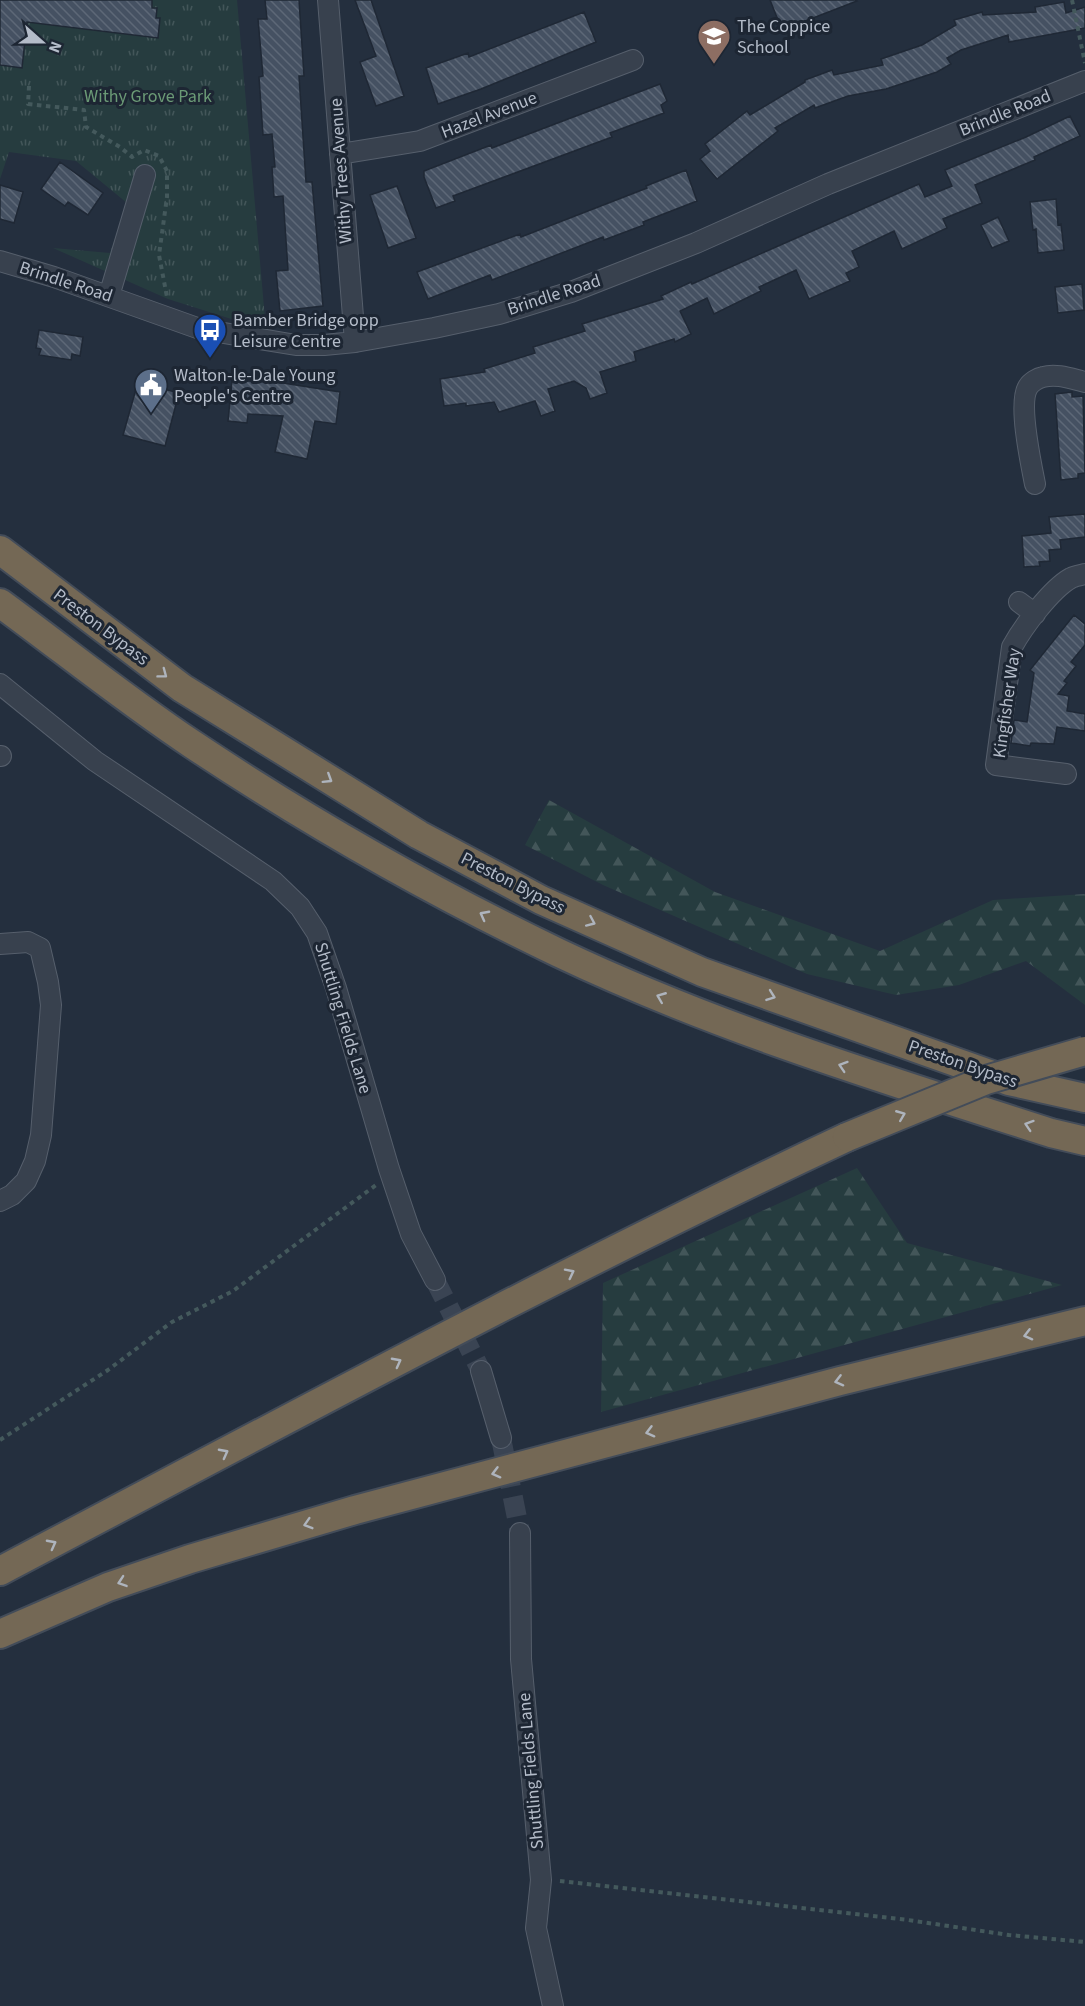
<svg xmlns="http://www.w3.org/2000/svg" width="1085" height="2006" viewBox="0 0 1085 2006" font-family="'Source Sans 3',sans-serif">
<defs>
<pattern id="forest-firs" width="22" height="20" patternUnits="userSpaceOnUse" patternTransform="scale(1.5)"><rect width="22" height="20" fill="#263c3f"/><path d="M5 1l3.5 6h-7zM16 11l3.5 6h-7z" fill="#435659"/></pattern>
<pattern id="park-tufts" width="24" height="20" patternUnits="userSpaceOnUse" patternTransform="scale(1.5)"><rect width="24" height="20" fill="#263c3f"/><path d="M3 7l-1-3M5 7V3M7 7l1-3M15 17l-1-3M17 17v-4M19 17l1-3" fill="none" stroke="#435659"/></pattern>
<pattern id="building-back-hatch" width="6" height="6" patternUnits="userSpaceOnUse" patternTransform="scale(1.5)"><rect width="6" height="6" fill="#455162"/><path d="M-1 5l2 2M0 0l6 6M5-1l2 2" fill="none" stroke="#5d6877"/></pattern>
</defs>
<rect width="100%" height="100%" fill="#242f3e"/>
<path fill="url(#forest-firs)" d="M549 800 715 892 880 951 993 900 1085 894V1005L1026 961 959 985 896 995 807 974 603 885 525 845Z
M857 1168 907 1243 1062 1285 601 1412 603 1283Z"/>
<path fill="url(#park-tufts)" d="M0 0H237L266 330 168 299 53 248 110 253 127 203 76 161 9 152 0 179Z"/>
<path fill="url(#building-back-hatch)" stroke="#1f2835" stroke-width="1.5" d="M0 0H152V8H157L156 18H160L158 38 27 22 22 68 0 65Z
M265 0H299L304 76H299L306 182H312L323 306 280 311 276 271 288 270 283 196 274 197 272 167H275L272 134 263 135 259 77 263 76 258 19H267Z
M355 0H371L404 96 376 106 360 62 376 56Z
M770 0H856L857 1 782 30Z
M1064 2 1066 13 1085 7V28L1009 42 1008 35 961 50 947 58 951 64 937 72 886 89 848 96 815 108 814 105 775 128 778 131 717 179 700 159 710 151 705 144 728 126 747 111 750 115 805 82V80L832 70 834 75 883 65 881 59 922 45 956 25 954 20 982 12 983 15 1036 12 1035 7Z
M584 12 596 42 481 89 438 104 426 68 468 53 469 57Z
M660 84 667 101 661 105 664 113 610 133 612 137 453 196 455 201 436 208 424 177V171L491 145 492 148Z
M1070 116 1080 136 1034 157 1035 160 975 185 982 203 943 219 947 228 902 249 894 231 852 251 859 267 846 273 850 281 809 299 796 270 759 287 761 291 714 314 707 298 680 311 691 334 675 342 674 339 634 352 636 361 600 372 607 393 590 399 586 388 574 381 548 389 555 411 541 416 535 401 499 412 494 402 466 406V403L444 406 440 379 485 372 484 369 535 353 533 347 585 331 582 324 663 299 661 296 691 282 692 284 919 184 925 197 952 186 945 170 1026 137Z
M60 162 103 193 88 215 68 202 65 206 41 189Z
M686 170 697 201 643 222 644 225 604 240 603 237 492 280 490 275 428 299 417 272 520 234 521 237 647 188 646 186Z
M0 185 23 192 14 223 0 219Z
M397 186 416 238 388 248 370 195Z
M1056 199 1058 225 1061 224 1064 250 1038 253 1036 229 1033 230 1030 202Z
M998 217 1009 241 992 248 981 225Z
M1082 284 1084 310 1058 313 1055 287Z
M39 330 83 337 80 356 72 354 71 360 39 355 41 349 36 348Z
M232 380 283 383 340 392 336 424 315 421 307 459 275 452 283 416 248 414 247 423 228 421Z
M138 382 179 393 165 446 123 435Z
M1072 392V397L1083 396 1085 473 1078 474V478L1061 480 1055 394Z
M1085 514V537L1060 540 1061 549 1049 550 1050 561 1039 562 1040 566 1024 567 1022 536 1051 533 1049 517Z
M1074 615 1085 624V645L1071 662 1076 666 1064 681 1067 683 1058 694 1069 696 1067 711 1085 714V731L1057 727 1054 744 1031 743 1030 746 1011 743 1014 720 1027 722 1034 673 1030 670Z"/>
<g fill="none" stroke-linecap="round" stroke-linejoin="round">
<path stroke="#3a4453" stroke-width="20" stroke-dasharray="20 10" stroke-linecap="butt" d="M435 1280 481 1371
M501 1438 520 1533"/>
<g stroke="#565f6c" stroke-width="22">
<path id="minor" d="M328 0 355 342
M340 154 420 141 633 60
M0 261 54 277 200 329 296 345H324L355 342 434 328 499 314 571 292 696 243 828 184 1085 81
M109 296 145 175
M1035 484C1031 464 1018 403 1028 387 1031 382 1038 378 1043 377 1057 373 1072 379 1085 382
M1019 602 1035 614
M0 684 95 761 273 881 300 907 317 933 336 988 389 1169 411 1234 435 1280
M0 756H1
M1066 774 996 765 1012 647C1023 627 1051 589 1071 578 1075 576 1081 575 1085 574
M0 944 28 942 40 948 48 982 51 1005 41 1135 35 1161 26 1181 12 1195 0 1201
M481 1371 501 1438
M520 1533 521 1659 541 1880 536 1928 553 2006"/>
</g>
<g stroke="#434c59" stroke-width="32">
<path id="highway" d="M0 550 182 688 419 835 541 900 702 972 1009 1081 1085 1098
M0 603C64 650 126 700 192 744 309 822 432 892 559 953 717 1028 884 1079 1051 1133L1085 1141
M0 1571C281 1423 559 1272 847 1137
M0 1634 108 1587 190 1559 355 1510 840 1381 1085 1321"/>
</g>
<path stroke="#44595c" stroke-width="4" stroke-dasharray="4.5 4.5" stroke-linecap="butt" d="M1072 0 1085 63
M29 86 28 104 84 110 86 127 120 147 132 157 144 150 159 156 167 171V197L159 255 167 297
M0 1440 108 1370 172 1322 233 1291 376 1185
M560 1881 908 1920 1009 1935 1085 1942"/>
<use href="#minor" stroke="#38414e" stroke-width="20"/>
<use href="#highway" stroke="#746855" stroke-width="28"/>
<g stroke="#434c59" stroke-width="32" stroke-linecap="butt">
<path id="highway-bridge" d="M847 1137 986 1080 1085 1051"/>
</g>
<use href="#highway-bridge" stroke="#746855" stroke-width="28"/>
</g>
<defs><path id="oneway-chevron" d="M-2-3.5L2.5 0L-2 3.5" fill="none" stroke-width="1.6" stroke-linecap="round" stroke-linejoin="round" transform="scale(1.5)"/></defs>
<g stroke="#aeb4bd">
<use href="#oneway-chevron" transform="translate(163 674) rotate(37)"/>
<use href="#oneway-chevron" transform="translate(328 779) rotate(32)"/>
<use href="#oneway-chevron" transform="translate(484 915) rotate(-152)"/>
<use href="#oneway-chevron" transform="translate(591 922) rotate(24)"/>
<use href="#oneway-chevron" transform="translate(771 996) rotate(20)"/>
<use href="#oneway-chevron" transform="translate(661 997) rotate(-158)"/>
<use href="#oneway-chevron" transform="translate(843 1066) rotate(-162)"/>
<use href="#oneway-chevron" transform="translate(901 1115) rotate(-22)"/>
<use href="#oneway-chevron" transform="translate(1029 1125) rotate(-162)"/>
<use href="#oneway-chevron" transform="translate(570 1273) rotate(-27)"/>
<use href="#oneway-chevron" transform="translate(1028 1335) rotate(166)"/>
<use href="#oneway-chevron" transform="translate(397 1362) rotate(-28)"/>
<use href="#oneway-chevron" transform="translate(839 1381) rotate(166)"/>
<use href="#oneway-chevron" transform="translate(650 1432) rotate(165)"/>
<use href="#oneway-chevron" transform="translate(224 1453) rotate(-28)"/>
<use href="#oneway-chevron" transform="translate(496 1473) rotate(165)"/>
<use href="#oneway-chevron" transform="translate(308 1524) rotate(163)"/>
<use href="#oneway-chevron" transform="translate(52 1544) rotate(-28)"/>
<use href="#oneway-chevron" transform="translate(122 1582) rotate(161)"/>
</g>
<defs>
<g id="school-pin" transform="scale(1.725)"><path d="M0 17L-7.5 6A9.5 9.5 0 1 1 7.5 6Z" fill="#8d6e63" stroke="#1d2633"/><path d="M0-5L7-2L0 1L-7-2ZM-4 1L0 2.5L4 1V4Q0 6-4 4Z" fill="#fff"/></g>
<g id="bus-pin" transform="scale(1.725)"><path d="M0 17L-7.5 6A9.5 9.5 0 1 1 7.5 6Z" fill="#1a4fb4" stroke="#1d2633"/><path d="M-5-6H5V4H4V6H2V4H-2V6H-4V4H-5ZM-3.5-4V0h7V-4ZM-3.5 1.2v1.5H-2V1.2ZM2 1.2v1.5H3.5V1.2Z" fill="#fff"/></g>
<g id="civic-pin" transform="scale(1.725)"><path d="M0 17L-7.5 6A9.5 9.5 0 1 1 7.5 6Z" fill="#5c6f8a" stroke="#1d2633"/><path d="M-.6-6.5H3V-4.5H.6V-3L4-1V1h2V6H-6V1h2V-1L-.6-3ZM-1.2 2.5V6h2.4V2.5Z" fill="#fff"/></g>
</defs>
<g fill-rule="evenodd">
<use href="#school-pin" x="714" y="36"/>
<use href="#bus-pin" x="210" y="330"/>
<use href="#civic-pin" x="151" y="385"/>
</g>
<g text-anchor="middle" dominant-baseline="central" stroke-width="6" stroke-linejoin="round" paint-order="stroke">
<g font-size="18" fill="#b4bcc9" stroke="#1d2633" text-anchor="start">
<text x="737" y="26">The Coppice<tspan x="737" dy="21">School</tspan></text>
<text x="233" y="320">Bamber Bridge opp<tspan x="233" dy="21">Leisure Centre</tspan></text>
<text x="174" y="375">Walton-le-Dale Young<tspan x="174" dy="21">People's Centre</tspan></text>
</g>
<g font-size="18" fill="#6b9a76" stroke="#1d2633">
<text x="148" y="96">Withy Grove Park</text>
</g>
<g font-size="18" fill="#b4bcc9" stroke="#1d2633">
<text transform="translate(1005 113) rotate(-22)">Brindle Road</text>
<text transform="translate(489 115) rotate(-21)">Hazel Avenue</text>
<text transform="translate(341 171) rotate(-94)">Withy Trees Avenue</text>
<text transform="translate(66 282) rotate(18)">Brindle Road</text>
<text transform="translate(554 295) rotate(-18)">Brindle Road</text>
<text transform="translate(101 627) rotate(37)">Preston Bypass</text>
<text transform="translate(1007 703) rotate(-82)">Kingfisher Way</text>
<text transform="translate(513 883) rotate(27)">Preston Bypass</text>
<text transform="translate(343 1018) rotate(73)">Shuttling Fields Lane</text>
<text transform="translate(963 1064) rotate(19)">Preston Bypass</text>
<text transform="translate(531 1771) rotate(-95)">Shuttling Fields Lane</text>
</g>
</g>
<g transform="translate(42 42) rotate(111)" stroke="#1d2633" stroke-width="4.5" paint-order="stroke">
<path d="M0-4.5L10 22L0 15L-10 22Z" fill="#b4bcc9"/>
<text y="-9" font-size="16" font-weight="bold" text-anchor="middle" fill="#b4bcc9">N</text>
</g>
</svg>
